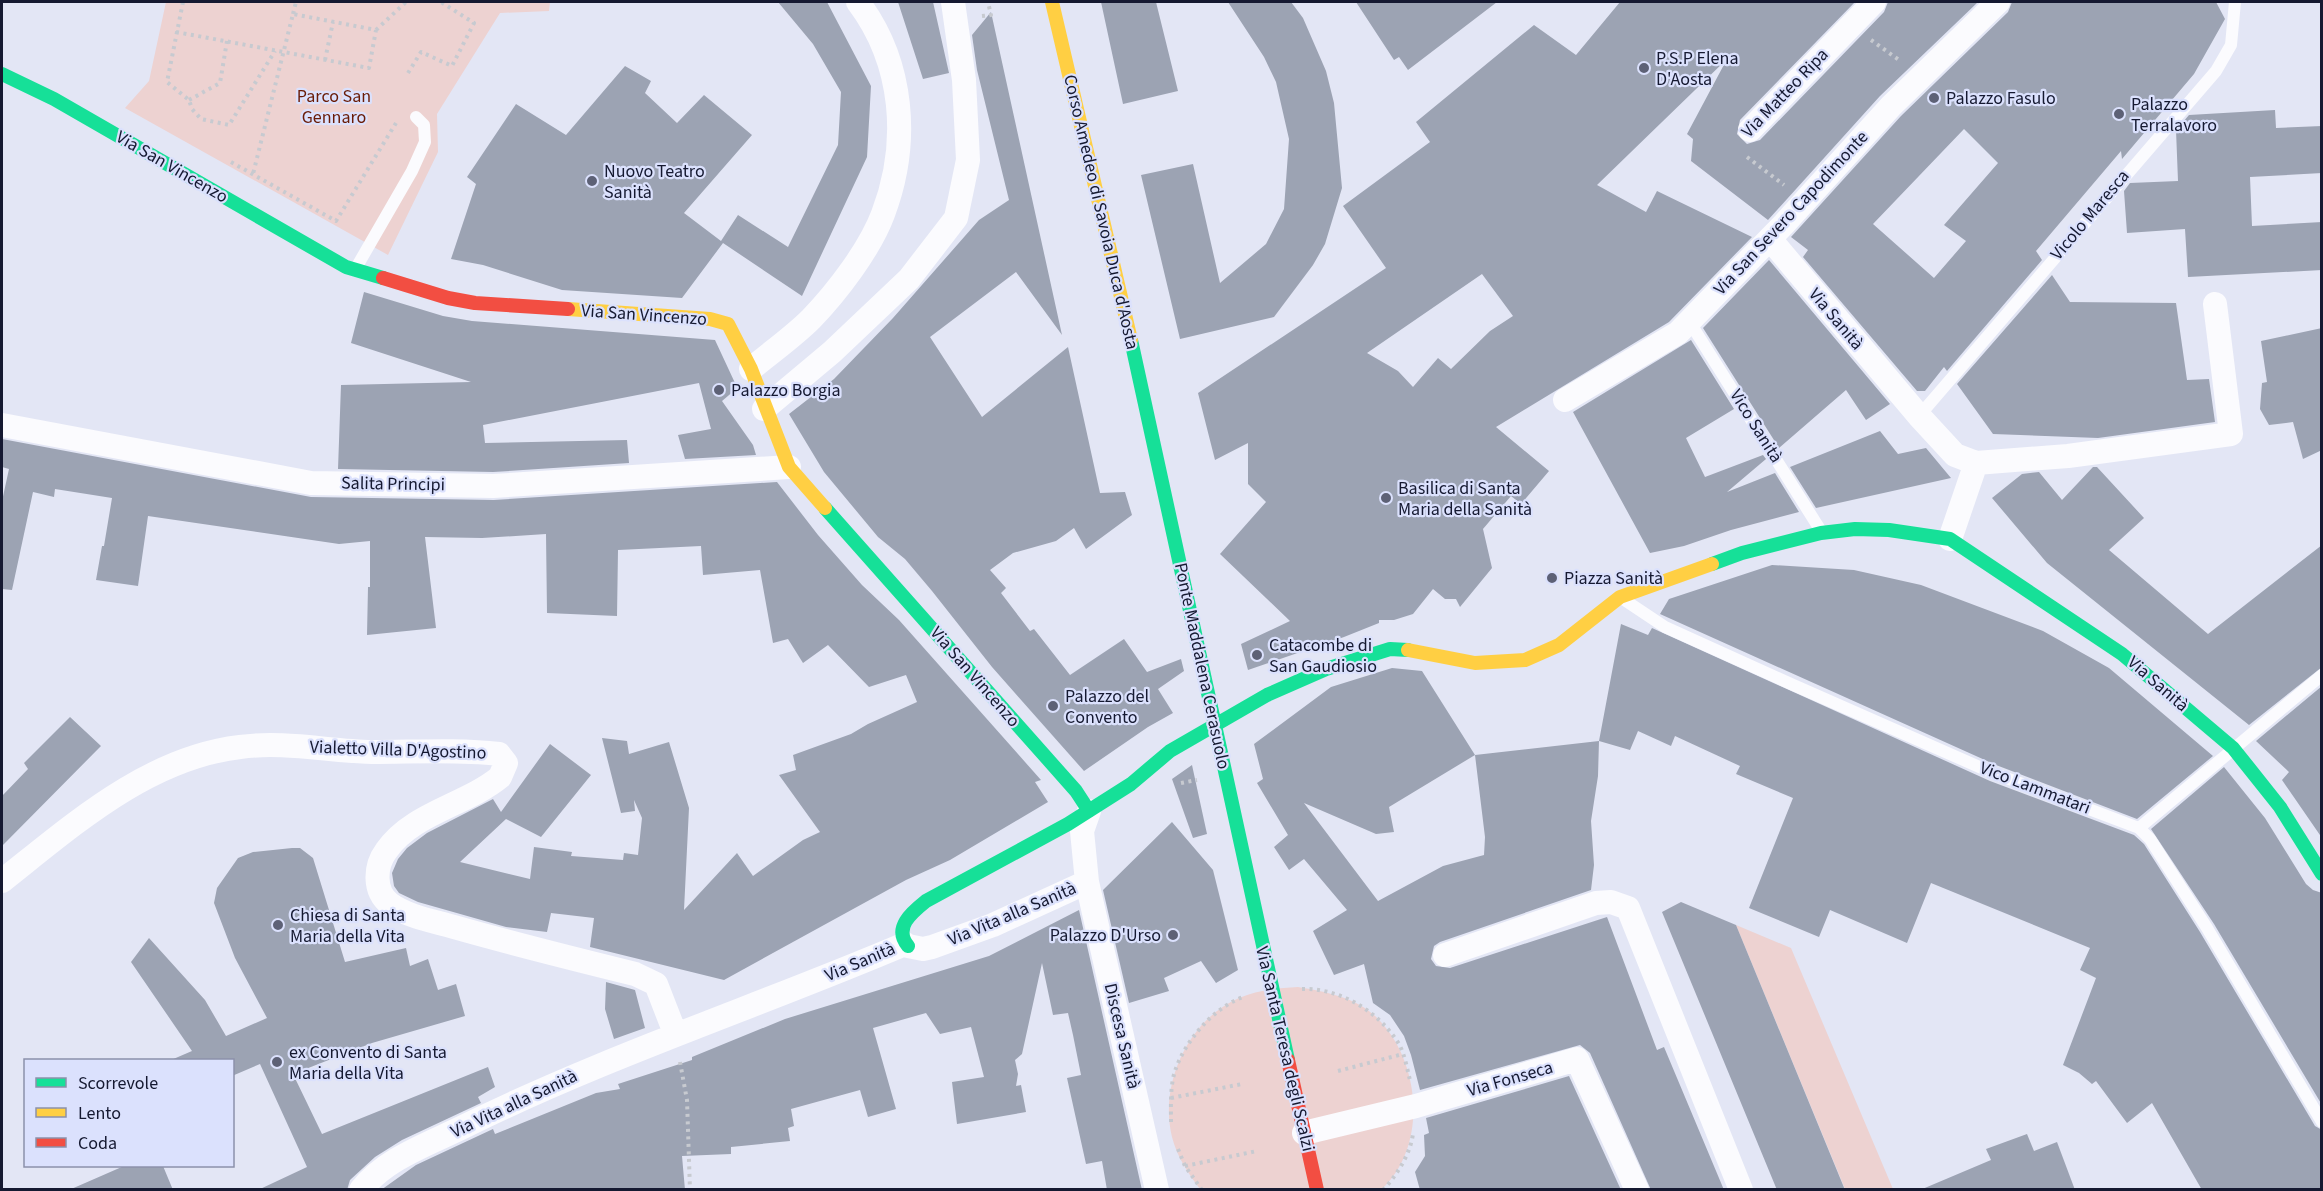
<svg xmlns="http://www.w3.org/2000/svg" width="2323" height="1191" viewBox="0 0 2323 1191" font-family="'Source Sans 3',sans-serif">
<rect width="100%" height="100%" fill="#e3e6f5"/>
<path fill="#edd2d1" d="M166 2H550L549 11 500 13 437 114 438 152 388 255 125 108 149 81Z
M1736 925 1791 948 1893 1189H1845Z
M1298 987C1327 992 1360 998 1381 1022 1421 1066 1427 1146 1382 1189H1200C1188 1173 1177 1157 1172 1137 1159 1084 1188 1020 1239 998 1258 990 1277 988 1298 987Z"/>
<path fill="#9ca3b3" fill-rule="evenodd" d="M778 2H827L871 86 867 157 802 296 723 243 682 298 562 290 483 265 451 259 476 184 467 177 516 104 566 135 625 66 651 81 645 93 677 123 704 95 752 135 684 213 721 241 738 215 788 247 838 145 841 92 813 44Z
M898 2H933L949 73 923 79Z
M1101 2H1156L1178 91 1123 104Z
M1228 2H1291L1303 18 1326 71 1334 103 1342 188 1325 244 1313 265 1274 317 1180 339 1141 175 1193 164 1220 283 1266 244 1284 209 1289 139 1276 82 1264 57Z
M1356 2H1497L1408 70 1399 57 1394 60Z
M1620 2H1855L1740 120 1737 134 1747 144 1760 140 1884 12 1888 2H1978L1880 96 1768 220 1691 161 1693 139 1687 134 1727 59 1597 185 1646 212 1657 191 1752 237 1669 322 1496 427 1549 471 1521 504 1511 496 1483 529 1492 568 1460 607 1456 599H1445L1433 589 1413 614 1394 620H1379V623L1344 637 1248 670 1241 644 1290 621 1220 554 1266 502 1248 484V443L1215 460 1198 393 1386 268 1343 206 1430 142 1416 122 1534 25 1576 55ZM1482 274 1513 316 1490 331 1451 369 1438 358 1413 387 1398 371 1367 353Z
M2012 2H2216L2225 19 2194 74 2122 159 2121 151 2036 251 2042 260 1947 371 1944 367 1925 391H1917L1803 257 1808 250 1791 237 1901 116 2008 12ZM1964 129 1998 163 1944 225 1966 241 1934 278 1873 224Z
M991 12 1062 335 1016 272 930 337 982 417 1068 347 1100 493 1125 492 1132 515 1086 549 1074 528 1056 541 1013 553 990 570 1006 588 1001 593 1030 631 1034 629 1070 675 1124 639 1147 672 1181 659 1184 671 1158 689 1173 713 1148 727 1084 771 992 667 932 591 905 559 878 537 824 472 789 414 834 379 893 318 979 220 1009 200 977 70 972 35Z
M2275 110 2276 128 2322 126V173L2250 177 2252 226 2322 222V270L2188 277 2185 229 2127 233 2124 191 2130 183 2178 181 2176 130 2189 115Z
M1769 260 1890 404 1866 420 1846 390 1779 448 1703 328Z
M2052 275 2070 302 2176 303 2187 380 2209 379 2215 422 2098 438 1993 434 1957 384Z
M364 292 443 316 472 321 715 340 735 383V390L722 401 753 445 756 455 685 459 678 435 711 429 699 383 483 425 485 443 627 440 629 463 493 472 338 469 341 385 471 382 351 343Z
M2322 328V450L2303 459 2293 422 2269 425 2260 409 2262 383 2267 382 2261 341Z
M1691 340 1734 409 1686 438 1705 477 1763 455 1766 459 1727 492 1775 473 1799 512 1731 530 1684 546 1650 553 1573 412Z
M1880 431 1898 454 1926 448 1951 478 1816 508 1790 467Z
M2 439 311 497 494 500 777 482 818 535 862 585 899 620 1041 780 1035 782 1048 802 950 860 906 880 724 980 590 947 594 918 551 913 547 932 506 927 418 902 399 893 394 886 392 873 398 859 407 848 427 833 493 799 501 812 550 744 591 775 541 837 506 819 460 862 530 879 534 847 572 852 571 856 623 860 624 853 638 855 642 818 634 800 635 811 621 813 602 738 627 741 629 754 669 742 689 808 684 910 737 853 753 876 803 840 820 832 779 775 796 770 793 755 851 734 868 724 917 702 906 675 869 687 828 645 803 663 788 639 773 643 760 570 703 575 701 546 618 550 617 616 547 613 546 534 482 538 425 537 436 628 367 635 368 587H370V541L339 544 148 516 138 586 96 580 102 546H104L112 498 55 489 54 497 33 492 12 590 2 589V501L9 469 2 467Z
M2093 467H2097L2144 518 2109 550 2208 634 2322 545V667L2249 725 2047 563 1992 498 2022 474 2039 472 2062 500Z
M1772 565 1854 570 1921 585 2043 631 2109 668 2213 756 2137 819 1996 765 1660 614 1669 599Z
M1621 624 1648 635 1652 628 1990 781 2134 835 2144 844 2200 932 2315 1126 2322 1130V1190H2202L2152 1103 2127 1123 2096 1081 2092 1084 2079 1073 2063 1065 2096 978 2080 970 2090 948 1931 883 1907 943 1830 910 1819 937 1749 908 1793 798 1736 774 1740 766 1675 736 1671 746 1638 731 1630 750 1599 741Z
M1392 668 1422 671 1475 755 1599 741 1598 776 1591 821 1594 865 1591 890 1440 942 1434 946 1431 959 1436 966 1450 968 1607 917 1657 1050 1664 1047 1724 1190H1651L1590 1053 1580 1045 1420 1090 1411 1055 1404 1036 1390 1015 1373 1003 1364 964 1334 975 1313 931 1347 910 1304 859 1289 870 1274 847 1288 835 1257 783 1263 779 1254 744 1331 687ZM1475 755 1485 837 1484 855 1443 866 1378 901 1304 803 1376 834 1394 832 1389 807Z
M2322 686V838L2282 780 2289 772 2256 741Z
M70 717 101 746 2 846V796L28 769 24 763Z
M1192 765 1207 834 1193 838 1172 779Z
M2224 767 2265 818 2306 884 2313 890 2322 893V1105L2214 924 2151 829Z
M1172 822 1213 870 1238 970 1216 983 1201 961 1164 978 1169 991 1129 1003 1103 890Z
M292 848H300L313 858 345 962 406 948 410 966 428 959 438 990 456 984 465 1016 372 1043 293 1074 322 1134 488 1067 495 1087 478 1097 481 1103 402 1140 375 1157 350 1180 347 1190H258L307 1167 260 1064 232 1076V1060H171L192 1051 131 962 149 938 205 1000 226 1036 267 1018 235 958 214 903 217 888 238 858 253 852Z
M1681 902 1736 925 1845 1190H1777L1662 912Z
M1079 910 1142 1190H1107L1102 1161 1086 1164 1067 1078 1081 1075 1073 1035 1068 1013 1053 1015 1042 963 1022 1054 1015 1060 1018 1074 1016 1086 1021 1085 1026 1112 957 1124 952 1082 984 1077 971 1027 940 1034 926 1013 873 1028 896 1109 868 1117 860 1090 791 1109 794 1126 788 1128 790 1141 731 1147V1154L682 1156 685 1190H381L416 1165 493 1129 495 1134 596 1093 620 1089 618 1084 692 1060V1057L785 1019 989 956Z
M606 982 635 990 645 1028 614 1039 605 1009Z
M1569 1076 1621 1190H1420L1415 1172 1425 1156 1424 1135 1429 1133 1426 1118Z
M2027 1134 2034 1151 2057 1142 2075 1190H1920L1991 1160 1986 1149Z
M124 1166H163L173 1190H69Z"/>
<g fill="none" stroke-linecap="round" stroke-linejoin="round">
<path stroke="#c7cad0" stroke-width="4" stroke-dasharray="3 4.5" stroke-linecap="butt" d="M183 2 167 82 189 100 192 109 201 119 229 125 275 51
M293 14 296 2
M982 16 991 15 988 2
M376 30 406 2
M176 32C241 44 305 56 369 68L376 30 293 14 253 174
M1871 40 1899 60
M325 60 333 22
M408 73 421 52 452 66 474 23 441 2
M189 100 220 83 227 41
M1747 157 1784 185
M231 162 336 221 396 123
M1181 783 1197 780
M1302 989C1341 988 1379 1012 1399 1044 1405 1055 1407 1069 1410 1080
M680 1062 687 1100 690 1190
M1338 1071 1403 1054
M1171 1098 1242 1084
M1171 1122C1171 1106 1170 1086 1175 1071 1185 1041 1213 1008 1243 997
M1178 1149 1185 1166 1202 1190
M1185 1166 1257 1151
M1383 1190C1397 1175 1411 1153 1413 1133"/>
<path stroke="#fbfbfe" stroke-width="12" d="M356 268 412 171 425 142 424 125 416 117
M1689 321 1821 531
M1919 416 2216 71 2231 45 2235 2
M1623 599 1665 627 1791 684 1993 773 2139 828 2150 839 2207 928 2322 1122
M2139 828 2322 675"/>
<path stroke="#fbfbfe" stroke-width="24" d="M1750 130 1874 2
M1770 239 1919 416 1955 455 1976 463 1950 539
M751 369C770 353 793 337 811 319 837 292 870 249 883 214 910 143 904 63 858 2
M1565 400 1678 333 1784 224 1891 106 1998 2
M764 409 832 352 909 279 956 218 968 160 964 80 953 2
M2 425 311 483 493 486 789 467
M1976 463 2068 456 2231 434 2215 304
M1089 811 1082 831 1087 882 1157 1190
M2 881C73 825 147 758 240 747 284 741 328 751 372 752 414 752 457 749 499 754L506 763 500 777C466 805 412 813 386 851 375 866 373 891 390 904 408 917 434 921 454 927 514 944 574 959 635 974L656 984 675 1033
M908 946 923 949 932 947 993 925 1087 882
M1445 955 1596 903 1611 902 1628 908 1741 1190
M1304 1133 1416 1106 1577 1059 1637 1190
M361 1190C386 1158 429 1144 465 1126 607 1056 759 1006 905 944"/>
<path stroke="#16e098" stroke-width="14" d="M2 74 54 99 346 267 383 278
M1131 340 1288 1060
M825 508 1076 791 1089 811
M1712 564 1742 553 1821 533 1855 529 1889 530 1950 539 2122 654 2233 748 2280 807 2322 874
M908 946C893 928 911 913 926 901L1068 824 1131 784 1170 751 1267 695 1326 669 1390 649 1408 650"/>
<path stroke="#ffcf43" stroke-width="14" d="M1052 2 1131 340
M568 309 710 319 728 324 751 369 789 467 825 508
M1408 650 1475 663 1525 660 1559 645 1620 597 1712 564"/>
<path stroke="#f24e42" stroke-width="14" d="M383 278 448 298 475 303 568 309
M1288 1060 1317 1190"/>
</g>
<g fill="#5d6176" stroke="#dbe1fd" stroke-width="2">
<circle cx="1644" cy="68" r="6"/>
<circle cx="1934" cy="98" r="6"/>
<circle cx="2119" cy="114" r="6"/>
<circle cx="592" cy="181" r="6"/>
<circle cx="719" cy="390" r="6"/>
<circle cx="1386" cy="498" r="6"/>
<circle cx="1552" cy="578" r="6"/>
<circle cx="1257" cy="655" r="6"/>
<circle cx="1053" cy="706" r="6"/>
<circle cx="278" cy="925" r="6"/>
<circle cx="1173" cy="935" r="6"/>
<circle cx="277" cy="1062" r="6"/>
</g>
<g text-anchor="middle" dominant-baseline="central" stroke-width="4.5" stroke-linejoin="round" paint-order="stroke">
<g font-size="18" fill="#151931" stroke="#dbe1fd" text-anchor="start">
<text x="1656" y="58">P.S.P Elena<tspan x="1656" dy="21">D'Aosta</tspan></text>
<text x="1946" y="98">Palazzo Fasulo</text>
<text x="2131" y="104">Palazzo<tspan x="2131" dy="21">Terralavoro</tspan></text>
<text x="604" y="171">Nuovo Teatro<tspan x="604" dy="21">Sanità</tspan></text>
<text x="731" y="390">Palazzo Borgia</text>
<text x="1398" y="488">Basilica di Santa<tspan x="1398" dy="21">Maria della Sanità</tspan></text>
<text x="1564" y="578">Piazza Sanità</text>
<text x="1269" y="645">Catacombe di<tspan x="1269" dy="21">San Gaudiosio</tspan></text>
<text x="1065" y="696">Palazzo del<tspan x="1065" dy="21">Convento</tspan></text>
<text x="290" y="915">Chiesa di Santa<tspan x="290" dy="21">Maria della Vita</tspan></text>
<text x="1161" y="935" text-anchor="end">Palazzo D'Urso</text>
<text x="289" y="1052">ex Convento di Santa<tspan x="289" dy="21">Maria della Vita</tspan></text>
</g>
<g font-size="18" fill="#151931" stroke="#dbe1fd">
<text transform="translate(1785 93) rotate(-46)">Via Matteo Ripa</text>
<text transform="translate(172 167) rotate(30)">Via San Vincenzo</text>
<text transform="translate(1101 212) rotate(77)">Corso Amedeo di Savoia Duca d'Aosta</text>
<text transform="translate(1791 213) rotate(-47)">Via San Severo Capodimonte</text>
<text transform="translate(2090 215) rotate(-50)">Vicolo Maresca</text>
<text transform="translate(644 315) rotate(4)">Via San Vincenzo</text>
<text transform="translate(1836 319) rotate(50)">Via Sanità</text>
<text transform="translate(1756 426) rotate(58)">Vico Sanità</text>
<text transform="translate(393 484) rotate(1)">Salita Principi</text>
<text transform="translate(1202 666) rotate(78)">Ponte Maddalena Cerasuolo</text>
<text transform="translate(975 677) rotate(49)">Via San Vincenzo</text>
<text transform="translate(2158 684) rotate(41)">Via Sanità</text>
<text transform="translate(398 750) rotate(2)">Vialetto Villa D'Agostino</text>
<text transform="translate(2035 788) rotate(21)">Vico Lammatari</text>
<text transform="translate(1012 914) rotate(-23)">Via Vita alla Sanità</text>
<text transform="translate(860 962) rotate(-23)">Via Sanità</text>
<text transform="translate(1122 1036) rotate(77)">Discesa Sanità</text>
<text transform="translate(1285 1049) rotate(77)">Via Santa Teresa degli Scalzi</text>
<text transform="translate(1510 1079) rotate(-16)">Via Fonseca</text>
<text transform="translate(514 1104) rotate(-25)">Via Vita alla Sanità</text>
</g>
<g font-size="18" fill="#691b06" stroke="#dbe1fd">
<text x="334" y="96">Parco San<tspan x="334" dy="21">Gennaro</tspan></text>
</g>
</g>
<rect width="2323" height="1191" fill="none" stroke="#151931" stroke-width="6"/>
<rect x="24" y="1059" width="210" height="108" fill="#dbe1fd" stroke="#8c91ab" stroke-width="1.5"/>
<rect x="36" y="1078" width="30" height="9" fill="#16e098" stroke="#8c91ab" stroke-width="1.5"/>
<text x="78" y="1089" font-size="18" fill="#151931">Scorrevole</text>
<rect x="36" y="1108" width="30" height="9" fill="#ffcf43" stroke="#8c91ab" stroke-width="1.5"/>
<text x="78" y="1119" font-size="18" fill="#151931">Lento</text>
<rect x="36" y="1138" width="30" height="9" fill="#f24e42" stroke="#8c91ab" stroke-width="1.5"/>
<text x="78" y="1149" font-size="18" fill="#151931">Coda</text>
</svg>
